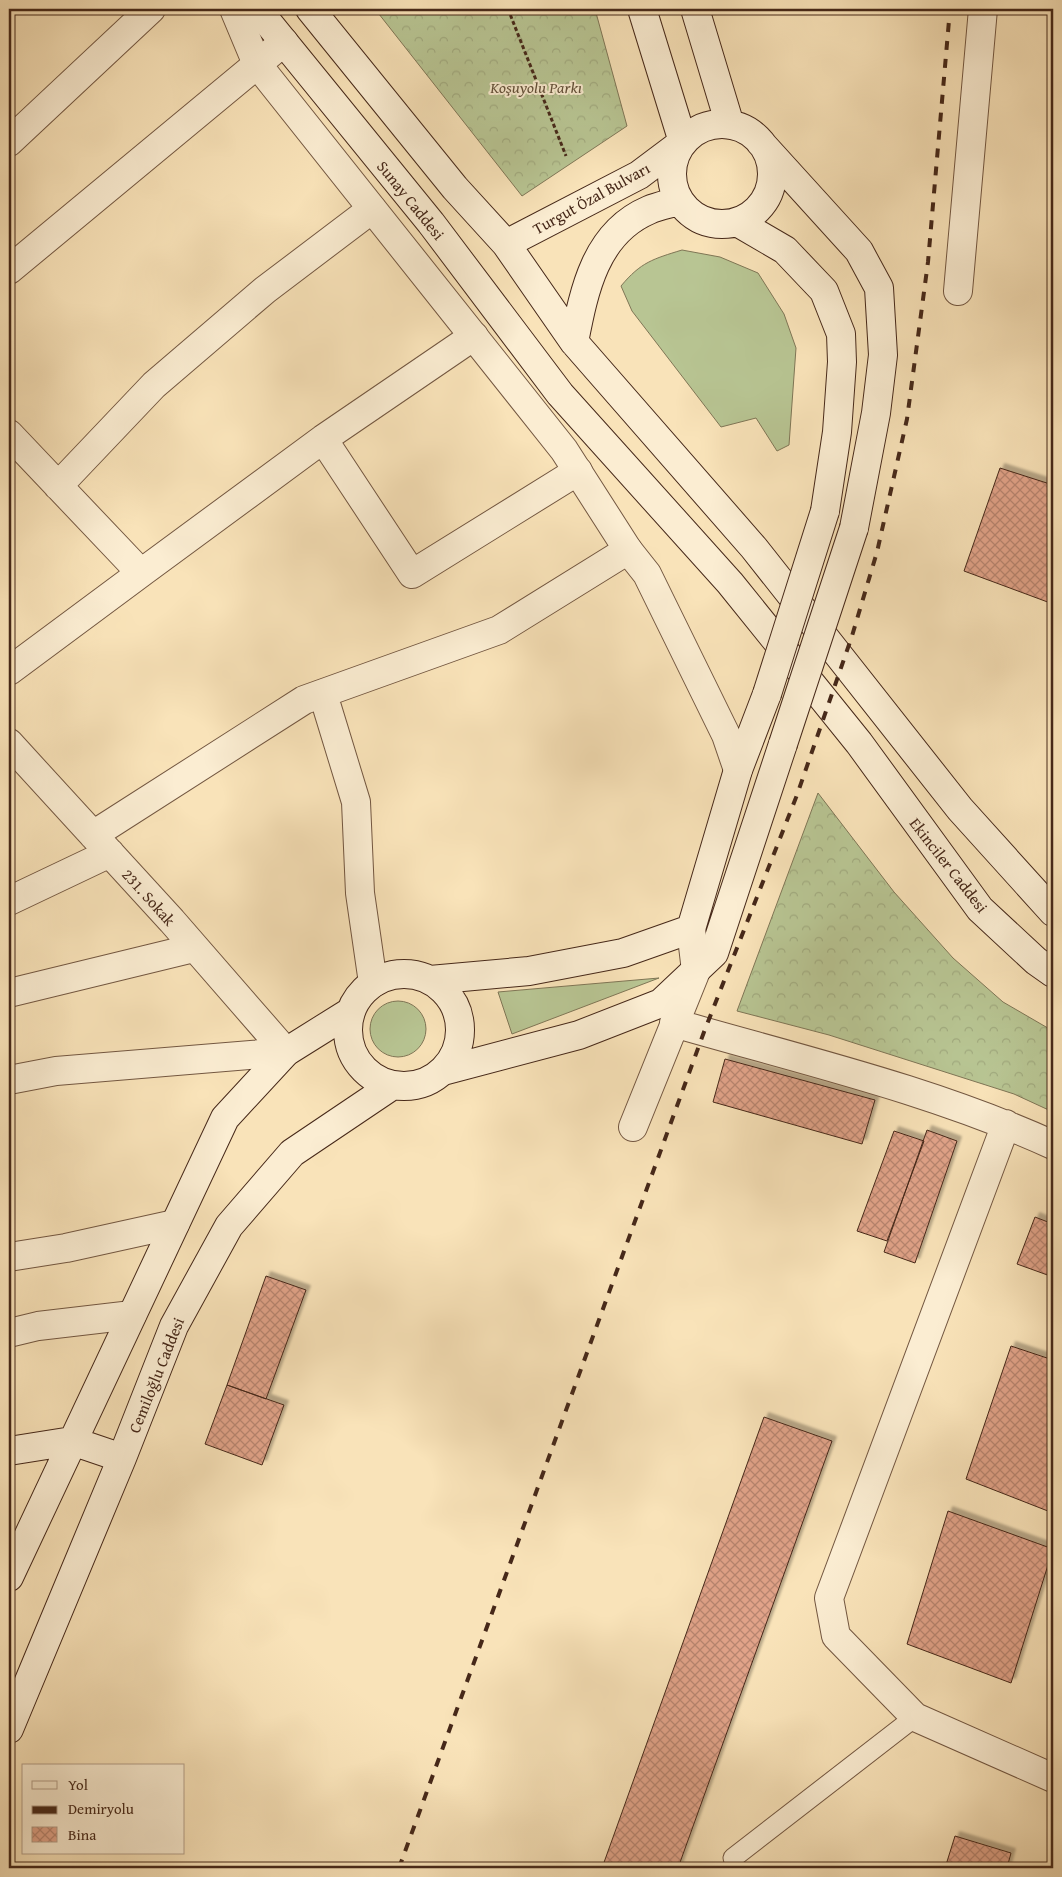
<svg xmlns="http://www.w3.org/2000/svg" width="1062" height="1877" viewBox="0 0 1062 1877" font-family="'Gentium Book Plus',serif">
<defs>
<pattern id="forest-crowns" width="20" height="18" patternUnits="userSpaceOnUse" patternTransform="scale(1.25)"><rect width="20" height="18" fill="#b8c593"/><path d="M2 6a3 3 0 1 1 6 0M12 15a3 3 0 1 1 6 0" fill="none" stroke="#a0a97e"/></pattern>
<pattern id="building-cross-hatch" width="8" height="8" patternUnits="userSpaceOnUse" patternTransform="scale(1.25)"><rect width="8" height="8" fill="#e1a389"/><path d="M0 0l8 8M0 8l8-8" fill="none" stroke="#b8856f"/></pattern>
<filter id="shadow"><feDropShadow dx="4.5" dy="-4.5" stdDeviation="1" flood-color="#0004"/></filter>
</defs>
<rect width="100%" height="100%" fill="#f9e3b9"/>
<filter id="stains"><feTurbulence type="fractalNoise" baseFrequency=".004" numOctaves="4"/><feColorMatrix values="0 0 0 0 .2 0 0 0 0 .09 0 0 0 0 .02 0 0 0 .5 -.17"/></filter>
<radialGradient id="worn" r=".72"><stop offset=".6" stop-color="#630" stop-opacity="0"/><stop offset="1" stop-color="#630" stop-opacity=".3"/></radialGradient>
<path fill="#b8c593" stroke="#7f7656" d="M682 250 720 257 758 273 784 314 796 348 789 445 777 451 756 418 721 427 632 311 621 286C641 262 653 259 682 250Z
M659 978 512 1034 498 992Z
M370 1029a28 28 0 1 1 56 0a28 28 0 1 1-56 0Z"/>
<path fill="url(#forest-crowns)" stroke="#7f7656" d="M375 9H595L627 126 522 196Z
M818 793 894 892 953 958 1003 1002 1053 1031V1112L1014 1094 829 1035 737 1011Z"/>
<path fill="url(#building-cross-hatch)" stroke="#462819" filter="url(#shadow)" d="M1000 468 1053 485V604L964 571Z
M725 1059 875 1100 862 1144 713 1102Z
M927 1130 957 1141 915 1263 884 1252Z
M894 1131 924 1141 887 1241 857 1231Z
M1035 1217 1053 1224V1277L1017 1264Z
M266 1276 306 1290 266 1399 227 1385Z
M1011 1346 1053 1360V1513L966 1479Z
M227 1385 284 1405 262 1465 205 1444Z
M764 1417 832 1441 678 1868H602Z
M948 1511 1053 1549 1011 1683 907 1644Z
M955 1836 1011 1853 1007 1868H945Z"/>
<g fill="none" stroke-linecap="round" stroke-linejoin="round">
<g stroke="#735741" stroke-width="21">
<path id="service" d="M733 1858 915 1717"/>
</g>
<g stroke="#735741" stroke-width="30">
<path id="minor" d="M9 142 151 9
M9 270 284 42
M958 291 983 9
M9 434 141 573 9 671
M323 439 412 574 578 471
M58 486 154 385 265 290 372 209
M141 573 323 439 474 336
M323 694 356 802 360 893 373 983
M9 743 172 921 286 1052
M93 835 304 700 499 630 628 550
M9 901 110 853
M9 993 194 948
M674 1023C802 1060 932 1090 1053 1145
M9 1080 56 1071 286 1052
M1006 1124 829 1598 836 1636 915 1717 1053 1778
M633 1127 696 971 691 929
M9 1257 66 1248 175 1224
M9 1333 38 1326 132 1315"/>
</g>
<g stroke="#735741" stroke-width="30">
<path id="tertiary" d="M234 9 257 64 564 450 628 550 647 574 726 735 738 770"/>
</g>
<g stroke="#462819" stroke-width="30">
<path id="secondary" d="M257 9 431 223 560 394 730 583 859 743 980 909 1036 961 1053 973
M310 9 455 188 506 244 574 342 754 548 960 809 1053 912
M695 9 730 125
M672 174a50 50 0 1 1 100 0a50 50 0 1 1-100 0Z
M760 142 859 251 879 288 883 355 876 413 854 528
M737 222 785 250 824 291 841 334 842 362 837 432 825 511
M506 244 639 175 683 142 642 9
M574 342C584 291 595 233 649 210 658 206 669 204 679 201
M348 1030a56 56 0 1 1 112 0a56 56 0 1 1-112 0Z
M430 980 529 971 623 953 691 929 738 770 767 694
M443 1071 579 1035 661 1003 714 953 783 744
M9 1451 72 1441 122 1458
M9 1577 225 1118 286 1052 350 1012
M9 1729 122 1458 174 1326 229 1226 292 1153 393 1085"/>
</g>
<path stroke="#462819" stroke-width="3" stroke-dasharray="4 2.5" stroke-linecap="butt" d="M508 9 566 156"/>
<use href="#service" stroke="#fbedd2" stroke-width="19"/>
<use href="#minor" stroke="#fbedd2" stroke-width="28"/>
<use href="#tertiary" stroke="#fbedd2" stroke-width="28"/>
<use href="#secondary" stroke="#fbedd2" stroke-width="28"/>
<path stroke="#462819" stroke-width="4" stroke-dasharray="9 9" stroke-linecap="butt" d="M399 1868 704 1032 797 795 852 636 877 552 907 419 928 262 950 9"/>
<g stroke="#462819" stroke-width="30" stroke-linecap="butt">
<path id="secondary-bridge" d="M767 694 825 511
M783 744 854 528"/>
</g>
<use href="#secondary-bridge" stroke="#fbedd2" stroke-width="28"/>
</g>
<g text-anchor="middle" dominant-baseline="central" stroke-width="4" stroke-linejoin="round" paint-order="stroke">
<g font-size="16" font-style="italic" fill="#624f38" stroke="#fbedd2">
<text x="536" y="87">Koşuyolu Parkı</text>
</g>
<g font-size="16" fill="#462819" stroke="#fbedd2">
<text transform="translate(591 198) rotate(-29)">Turgut Özal Bulvarı</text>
<text transform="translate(411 200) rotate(51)">Sunay Caddesi</text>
<text transform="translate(949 865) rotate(52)">Ekinciler Caddesi</text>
<text transform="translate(149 897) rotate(48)">231. Sokak</text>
<text transform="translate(156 1375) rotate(-68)">Cemiloğlu Caddesi</text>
</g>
</g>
<rect width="1062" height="1877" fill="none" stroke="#f9e3b9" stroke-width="30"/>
<rect x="10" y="10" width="1042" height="1857" fill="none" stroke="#462819" stroke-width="2.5"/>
<rect x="15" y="15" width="1032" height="1847" fill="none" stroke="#462819"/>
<rect x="22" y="1764" width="162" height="90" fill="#fbedd2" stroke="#b39e88"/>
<rect x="32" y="1781" width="25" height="8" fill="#fbedd2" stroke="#b39e88"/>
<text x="68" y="1790" font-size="15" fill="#462819">Yol</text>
<rect x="32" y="1806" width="25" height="8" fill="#462819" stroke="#b39e88"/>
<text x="68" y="1814" font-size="15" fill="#462819">Demiryolu</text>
<rect x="32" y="1827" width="25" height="15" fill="url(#building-cross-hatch)" stroke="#b39e88"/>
<text x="68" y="1840" font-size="15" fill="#462819">Bina</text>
<rect width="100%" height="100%" filter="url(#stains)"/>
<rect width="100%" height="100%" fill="url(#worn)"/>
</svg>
